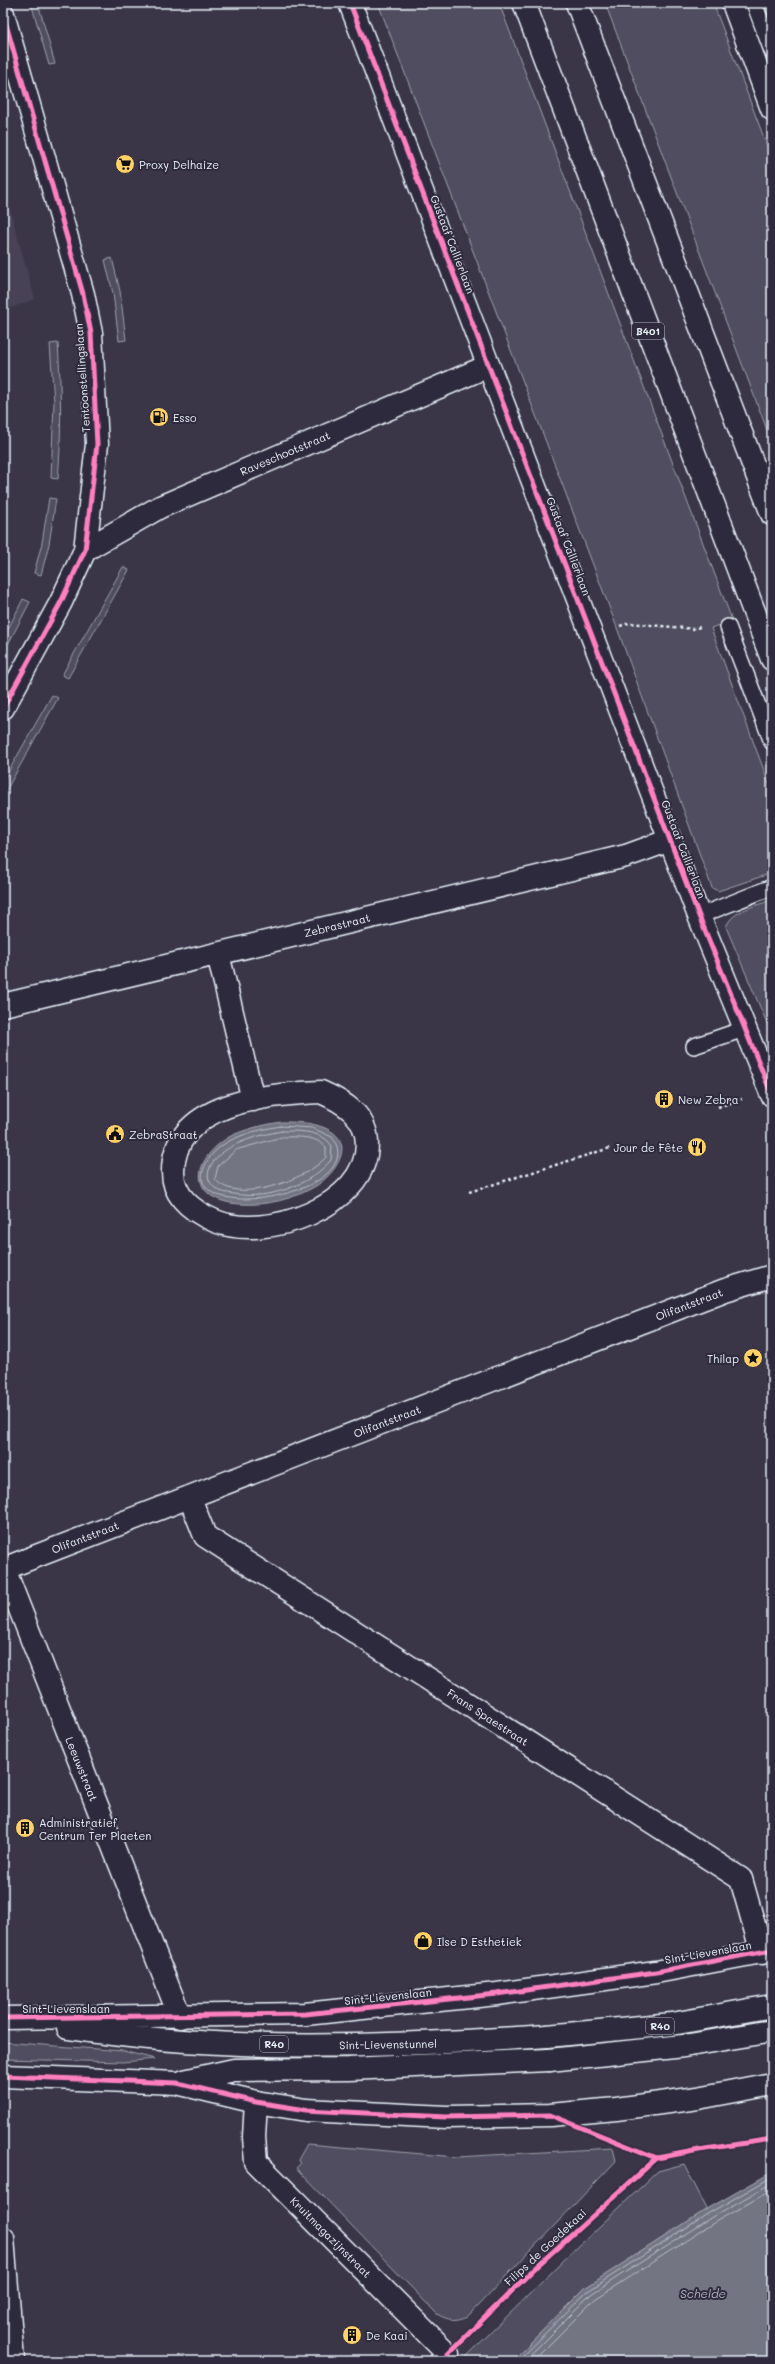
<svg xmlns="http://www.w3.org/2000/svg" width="775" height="2364" viewBox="0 0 775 2364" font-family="Mali,sans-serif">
<rect width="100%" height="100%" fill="#3a3648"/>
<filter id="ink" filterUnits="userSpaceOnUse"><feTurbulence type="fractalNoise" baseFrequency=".025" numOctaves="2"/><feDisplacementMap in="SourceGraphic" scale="8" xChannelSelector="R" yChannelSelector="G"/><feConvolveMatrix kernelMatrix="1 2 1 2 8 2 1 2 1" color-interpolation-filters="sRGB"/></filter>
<g filter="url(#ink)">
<path fill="#464354" d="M3 185 35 299 3 311Z"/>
<path fill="#504e5f" stroke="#9ca0ac" d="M31 3H38L55 64 49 65Z
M378 3H499L732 620 711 628 772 792V873L718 891 712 888 613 617Z
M605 3H713L772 159V443Z
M763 3H772V26Z
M112 258 120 291 126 340 119 341 113 293 105 260Z
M58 343C61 389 62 433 58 479L51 478 54 402 50 344Z
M49 498 56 499 49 544 41 575 34 573 42 543Z
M123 567 129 570 68 678 62 675Z
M23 599 30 602 3 654V639Z
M52 695 58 698 3 796V781Z
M772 900V1035L726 927C732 910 756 906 772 900Z
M3 2042 123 2051 155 2059 123 2062 3 2059Z
M307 2144 457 2157 613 2148 616 2161 468 2316C456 2321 449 2321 437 2314L296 2168 300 2164 298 2160Z
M684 2164 707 2209 585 2288 512 2361H462L564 2260 658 2171Z"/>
<path fill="#737482" stroke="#a2a6b1" d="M281 1122C296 1122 311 1122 325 1128 358 1142 336 1173 316 1186 294 1199 266 1206 240 1204 189 1201 189 1161 229 1137 244 1129 263 1125 281 1122Z
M772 2172V2361H512L585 2288 707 2209Z"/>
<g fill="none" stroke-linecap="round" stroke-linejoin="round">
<path stroke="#b9bfc9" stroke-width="1" d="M281 1126 312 1128 332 1137C375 1197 165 1229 208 1160 222 1137 257 1130 281 1126Z
M282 1131C298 1131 322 1130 332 1146L331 1160C309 1186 268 1200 234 1194 227 1193 219 1192 214 1187 209 1182 207 1177 209 1170 217 1145 259 1135 282 1131Z
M282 1137C295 1137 318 1135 326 1148V1157C308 1179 236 1206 215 1179L218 1166 236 1150Z
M517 2361 588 2291 709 2213 772 2177
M524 2361 591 2294 712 2217 772 2183
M533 2361 595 2299 715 2222 772 2190"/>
<g stroke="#e8f1f8" stroke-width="18">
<path id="service" d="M754 3 772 51
M728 627 772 742
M699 916 772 887
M694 1046 744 1029"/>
</g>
<g stroke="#e8f1f8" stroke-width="25">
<path id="minor" d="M85 550 160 507 488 366
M218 954 253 1100
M3 1005 626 856 670 840
M321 1092C344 1102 367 1116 367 1144 367 1206 266 1242 215 1221 194 1212 173 1197 173 1172 173 1102 268 1094 321 1092Z
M190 1498 205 1536 741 1879 762 1953
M3 1566 180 2017
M3 1569 725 1290 772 1276
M256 2102 254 2137 256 2162 448 2354 441 2361
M3 2238 13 2361"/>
</g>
<g stroke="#e8f1f8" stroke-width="25">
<path id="tertiary" d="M350 3 699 916 772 1095
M733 3 772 109
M3 14 83 294 91 333 97 444 85 550 61 602 3 708"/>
</g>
<g stroke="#e8f1f8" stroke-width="25">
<path id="primary" d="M3 2018 305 2014 497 1994 656 1972 772 1950
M68 2028C226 2053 388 2047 547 2036
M3 2076 177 2083 256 2102 306 2110 446 2117 550 2115 616 2109 698 2098 772 2084
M184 2081 234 2070 349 2069 549 2060"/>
</g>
<g stroke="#e8f1f8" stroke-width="25">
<path id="trunk" d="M547 2036 672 2024 772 2006
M549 2060 684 2046 772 2031"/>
</g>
<g stroke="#e8f1f8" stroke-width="25">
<path id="motorway" d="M524 3 772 659
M577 3 772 514"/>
</g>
<path stroke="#e8f1f8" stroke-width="2.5" stroke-dasharray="3 3" stroke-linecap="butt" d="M620 626 629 623 695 629 702 626
M718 1107 742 1099
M469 1192 610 1148"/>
<use href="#service" stroke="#2f2a3d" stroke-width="15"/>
<use href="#minor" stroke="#2f2a3d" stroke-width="22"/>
<use href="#tertiary" stroke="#2f2a3d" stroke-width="22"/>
<use href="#primary" stroke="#2f2a3d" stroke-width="22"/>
<use href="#trunk" stroke="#2f2a3d" stroke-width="22"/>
<use href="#motorway" stroke="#2f2a3d" stroke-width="22"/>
<g stroke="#2f2a3d" stroke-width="8">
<path id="cycleway" d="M350 3 699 916 772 1095
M3 14 83 294 91 333 97 444 85 550 61 602 3 708
M3 2018 305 2014 497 1994 656 1972 772 1950
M3 2076 177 2083 256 2102 306 2110 446 2117 550 2115 657 2158
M657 2158 699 2150 772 2139
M448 2354 537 2266 657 2158"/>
</g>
<use href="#cycleway" stroke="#ff80c0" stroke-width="5"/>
</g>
</g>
<defs>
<g id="supermarket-disc" transform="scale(1)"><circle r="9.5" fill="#ffd166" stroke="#2f2a3d"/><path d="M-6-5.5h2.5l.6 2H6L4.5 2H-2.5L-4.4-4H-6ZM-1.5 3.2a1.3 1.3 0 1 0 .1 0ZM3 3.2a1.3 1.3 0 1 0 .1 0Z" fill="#111"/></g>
<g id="fuel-disc" transform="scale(1)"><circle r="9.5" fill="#ffd166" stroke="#2f2a3d"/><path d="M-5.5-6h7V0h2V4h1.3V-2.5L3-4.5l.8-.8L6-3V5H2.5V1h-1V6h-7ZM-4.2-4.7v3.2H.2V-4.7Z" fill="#111"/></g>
<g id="building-disc" transform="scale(1)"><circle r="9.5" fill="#ffd166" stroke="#2f2a3d"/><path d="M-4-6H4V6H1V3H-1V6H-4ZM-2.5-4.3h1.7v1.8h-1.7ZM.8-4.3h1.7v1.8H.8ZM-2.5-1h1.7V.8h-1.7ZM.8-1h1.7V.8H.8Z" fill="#111"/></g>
<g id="civic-disc" transform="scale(1)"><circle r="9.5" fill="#ffd166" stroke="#2f2a3d"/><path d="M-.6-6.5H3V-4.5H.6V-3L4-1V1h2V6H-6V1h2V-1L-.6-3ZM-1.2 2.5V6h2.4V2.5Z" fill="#111"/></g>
<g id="restaurant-disc" transform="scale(1)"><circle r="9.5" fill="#ffd166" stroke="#2f2a3d"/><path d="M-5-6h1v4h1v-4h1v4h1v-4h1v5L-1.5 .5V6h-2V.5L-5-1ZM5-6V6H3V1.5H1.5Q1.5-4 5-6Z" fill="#111"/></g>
<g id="sight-disc" transform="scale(1)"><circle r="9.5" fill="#ffd166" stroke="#2f2a3d"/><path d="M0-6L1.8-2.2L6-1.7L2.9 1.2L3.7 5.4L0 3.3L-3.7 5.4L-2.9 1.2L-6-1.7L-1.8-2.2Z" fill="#111"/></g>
<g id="shop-disc" transform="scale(1)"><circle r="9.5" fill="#ffd166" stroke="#2f2a3d"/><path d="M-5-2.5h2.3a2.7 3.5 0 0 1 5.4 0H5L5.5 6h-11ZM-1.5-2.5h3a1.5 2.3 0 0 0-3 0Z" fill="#111"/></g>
</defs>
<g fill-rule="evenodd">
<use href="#supermarket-disc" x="125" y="164"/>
<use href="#fuel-disc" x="159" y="417"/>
<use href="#building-disc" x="664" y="1099"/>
<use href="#civic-disc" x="115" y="1134"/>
<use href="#restaurant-disc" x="697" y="1147"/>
<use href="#sight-disc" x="753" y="1358"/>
<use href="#building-disc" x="25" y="1828"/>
<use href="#shop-disc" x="423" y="1941"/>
<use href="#building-disc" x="352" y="2335"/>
</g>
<g text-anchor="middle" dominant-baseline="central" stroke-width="4" stroke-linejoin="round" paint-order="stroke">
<g fill="#2f2a3d" stroke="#b0b5c0" stroke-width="1">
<rect x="632" y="323" width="32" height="16" rx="3"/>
<rect x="646" y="2018" width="28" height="16" rx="3"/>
<rect x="260" y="2036" width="28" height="16" rx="3"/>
</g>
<g font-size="10" font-weight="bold" fill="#e8f1f8">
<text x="648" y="331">B401</text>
<text x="660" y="2026">R40</text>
<text x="274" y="2044">R40</text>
</g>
<g font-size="11" fill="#e8f1f8" stroke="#2f2a3d" text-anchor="start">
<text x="139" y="164">Proxy Delhaize</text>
<text x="173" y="417">Esso</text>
<text x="678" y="1099">New Zebra</text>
<text x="129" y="1134">ZebraStraat</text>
<text x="683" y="1147" text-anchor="end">Jour de Fête</text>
<text x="739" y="1358" text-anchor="end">Thilap</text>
<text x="39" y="1822">Administratief<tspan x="39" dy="13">Centrum Ter Plaeten</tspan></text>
<text x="437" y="1941">Ilse D Esthetiek</text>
<text x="366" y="2335">De Kaai</text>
</g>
<g font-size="11" fill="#e8f1f8" stroke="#2f2a3d">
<text transform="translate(453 244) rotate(69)">Gustaaf Callierlaan</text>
<text transform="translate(82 378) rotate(-94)">Tentoonstellingslaan</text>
<text transform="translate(285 453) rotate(-23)">Raveschootstraat</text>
<text transform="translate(569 546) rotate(69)">Gustaaf Callierlaan</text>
<text transform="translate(684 849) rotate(69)">Gustaaf Callierlaan</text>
<text transform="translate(337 925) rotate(-14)">Zebrastraat</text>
<text transform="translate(689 1304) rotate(-21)">Olifantstraat</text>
<text transform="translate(387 1421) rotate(-21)">Olifantstraat</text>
<text transform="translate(85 1537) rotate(-21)">Olifantstraat</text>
<text transform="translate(488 1717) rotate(33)">Frans Spaestraat</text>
<text transform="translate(82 1769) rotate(68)">Leeuwstraat</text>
<text transform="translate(708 1952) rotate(-10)">Sint-Lievenslaan</text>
<text transform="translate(388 1996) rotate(-6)">Sint-Lievenslaan</text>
<text x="66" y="2008">Sint-Lievenslaan</text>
<text transform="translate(388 2044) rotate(-1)">Sint-Lievenstunnel</text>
<text transform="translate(331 2237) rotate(45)">Kruitmagazijnstraat</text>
<text transform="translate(545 2247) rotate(-43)">Filips de Goedekaai</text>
</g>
<g font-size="12" font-style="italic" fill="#aeb2bd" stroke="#2f2a3d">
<text x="703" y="2293">Schelde</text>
</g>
</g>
<rect width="775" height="2364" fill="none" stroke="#2f2a3d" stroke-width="16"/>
<rect x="8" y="8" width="759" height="2348" fill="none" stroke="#e8f1f8" stroke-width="1.5" filter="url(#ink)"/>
</svg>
